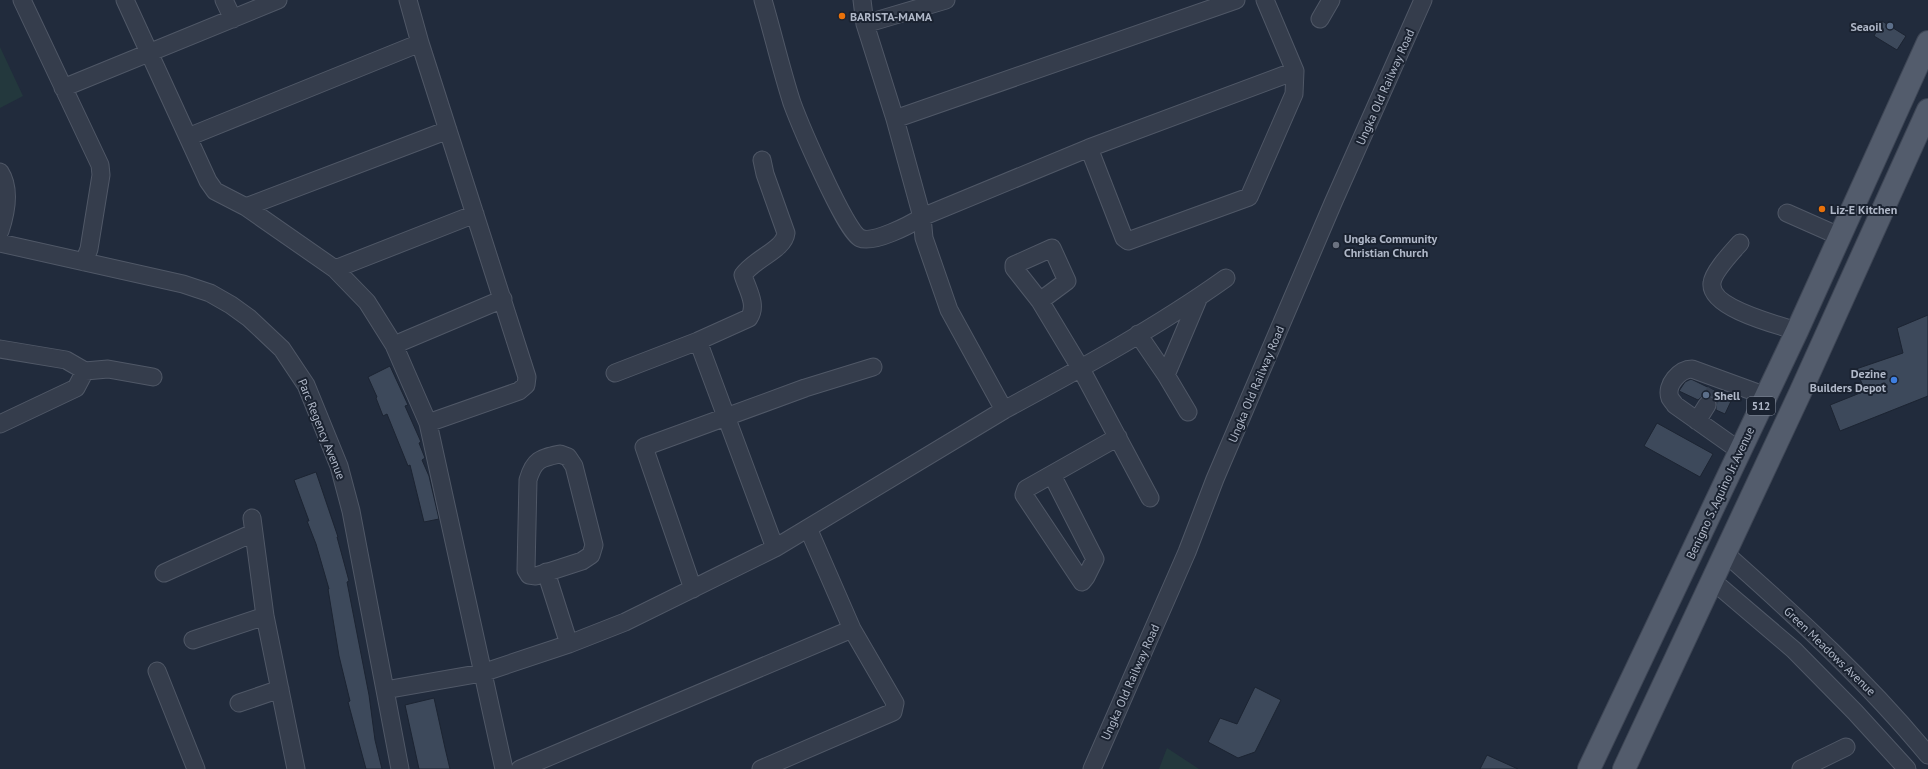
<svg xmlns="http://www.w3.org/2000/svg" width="1928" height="769" viewBox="0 0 1928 769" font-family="'PT Sans',sans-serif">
<rect width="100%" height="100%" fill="#212b3c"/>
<path fill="#23383d" d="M0 47 23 96 0 108Z
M1167 748 1199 769H1159Z"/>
<path fill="#3d495b" stroke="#1c2432" d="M1882 21 1906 36 1897 50 1874 36Z
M1928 315V396L1840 431 1830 405 1865 391 1856 369 1903 353 1897 328Z
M390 366 408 405 405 406 421 442 419 443 425 458 422 460 429 476 439 519 424 522 410 465 408 466 387 414 383 416 376 398 377 397 368 377Z
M1691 379 1732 399 1725 414 1716 410V401L1712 396H1703L1698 400 1679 391 1685 382Z
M1657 423 1713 454 1700 477 1644 446Z
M316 472 338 537H337L349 581 347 582 369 695 375 740 382 769H366L348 702 350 701 339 656 328 589H329L316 544 307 521H309L294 480Z
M1255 687 1281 700 1255 752 1238 758 1208 742 1220 718 1237 724Z
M434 698 445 748 450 769H419L405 705Z
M1487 755 1518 769H1480Z"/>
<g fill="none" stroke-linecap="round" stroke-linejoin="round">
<path stroke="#364051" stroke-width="17" stroke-dasharray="17 8" stroke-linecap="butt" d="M1707 405 1715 391"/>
<g stroke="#505867" stroke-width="19">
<path id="minor" d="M22 0 100 165 101 175 89 249 84 262
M125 0 208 181 215 191 246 207 335 269 367 302 394 345 428 423 504 769
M224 0 233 19
M408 0 420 43 527 377 526 385 519 391 428 423
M763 0C773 34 781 69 792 103 799 122 846 233 860 238 873 244 910 225 922 217L1089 148 1295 71
M1320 19 1331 0
M865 24 946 0
M63 88 278 0
M895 119 1236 0
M188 137 420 43
M1089 148 1124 238 1128 241 1249 197 1294 94 1295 71 1265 0
M762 160 765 174 786 233C784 250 755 258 743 275 747 289 758 305 749 318L698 341 775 548
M0 172C11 189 6 213 0 231
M246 207 448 130
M1787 213 1839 236
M0 243 183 284 210 293 231 305 249 318 282 349 306 385 339 466 351 511 400 769
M1740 243C1732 252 1713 272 1712 283 1709 308 1778 325 1797 331
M335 269 475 214
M1040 301 1067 281 1052 248 1014 265V268L1040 301 1081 369 1150 498
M1138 334 1166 375
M394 345 503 299
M0 349 66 360 85 371 108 369 153 377
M615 373 698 341
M1004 410C1080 369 1156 328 1226 278
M1188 412 1166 375 1199 297
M1697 421 1707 405
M0 424 76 388 85 371
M1740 451 1675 405C1674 403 1671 400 1670 398 1665 385 1680 369 1692 369L1766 396
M560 454 568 457 574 466 594 545 591 555 582 561 536 576 529 575 526 570 528 480C534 459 541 458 560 454Z
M1052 475 1095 559 1086 577 1082 582 1024 495 1026 489 1118 437
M252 518 265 616 296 769
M1726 554C1797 617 1867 681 1928 755
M546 572 569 644
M164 573 253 533
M1713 581 1794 650 1855 712 1907 769
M693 589 644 447 805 388 873 367
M193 640 265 616
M157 671 196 769
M385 690 482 673 569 644 625 622 775 548 1004 410 949 310 924 238 922 217 895 119 865 24 862 0
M239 703 280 689
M520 769 852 629
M761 769 893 712 895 703 852 629 808 528
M1092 769 1187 552 1215 479 1333 203 1423 0
M1801 769 1846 747"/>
</g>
<g stroke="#3e4655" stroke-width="24">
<path id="major" d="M1589 769 1797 331 1928 42
M1624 769 1800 393 1928 110"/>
</g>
<use href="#minor" stroke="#353d4c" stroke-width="17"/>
<use href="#major" stroke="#535c6c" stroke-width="22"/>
</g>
<g fill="#e8710a" stroke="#1a2230" stroke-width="1.5">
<circle cx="842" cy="16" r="4"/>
<circle cx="1822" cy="209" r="4"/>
</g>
<g fill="#5c6f8a" stroke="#1a2230" stroke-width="1.5">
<circle cx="1890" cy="26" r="4"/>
<circle cx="1706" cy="395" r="4"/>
</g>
<circle fill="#6b7280" stroke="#1a2230" stroke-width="1.5" cx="1336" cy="245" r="4"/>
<circle fill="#3f7fe0" stroke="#1a2230" stroke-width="1.5" cx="1894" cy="380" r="4"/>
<g text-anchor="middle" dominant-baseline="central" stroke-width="4" stroke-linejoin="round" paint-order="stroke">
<rect fill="#1a2230" stroke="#838b9a" stroke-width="1" x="1747" y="397" width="28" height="18" rx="3"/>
<g font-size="11" font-weight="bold" fill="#b0b8c8">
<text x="1761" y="406">512</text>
</g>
<g font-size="12" font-weight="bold" fill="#b0b8c8" stroke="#1a2230" text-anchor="start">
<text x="850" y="16">BARISTA-MAMA</text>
<text x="1882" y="26" text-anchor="end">Seaoil</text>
<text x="1830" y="209">Liz-E Kitchen</text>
<text x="1344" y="238">Ungka Community<tspan x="1344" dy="14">Christian Church</tspan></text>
<text x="1886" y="373" text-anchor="end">Dezine<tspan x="1886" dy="14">Builders Depot</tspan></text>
<text x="1714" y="395">Shell</text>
</g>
<g font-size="12" fill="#b0b8c8" stroke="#1a2230">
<text transform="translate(1385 87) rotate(-66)">Ungka Old Railway Road</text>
<text transform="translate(1256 384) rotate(-67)">Ungka Old Railway Road</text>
<text transform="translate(322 429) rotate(68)">Parc Regency Avenue</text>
<text transform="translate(1720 493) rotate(-65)">Benigno S. Aquino Jr. Avenue</text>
<text transform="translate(1830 651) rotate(44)">Green Meadows Avenue</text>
<text transform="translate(1130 682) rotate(-66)">Ungka Old Railway Road</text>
</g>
</g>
</svg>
